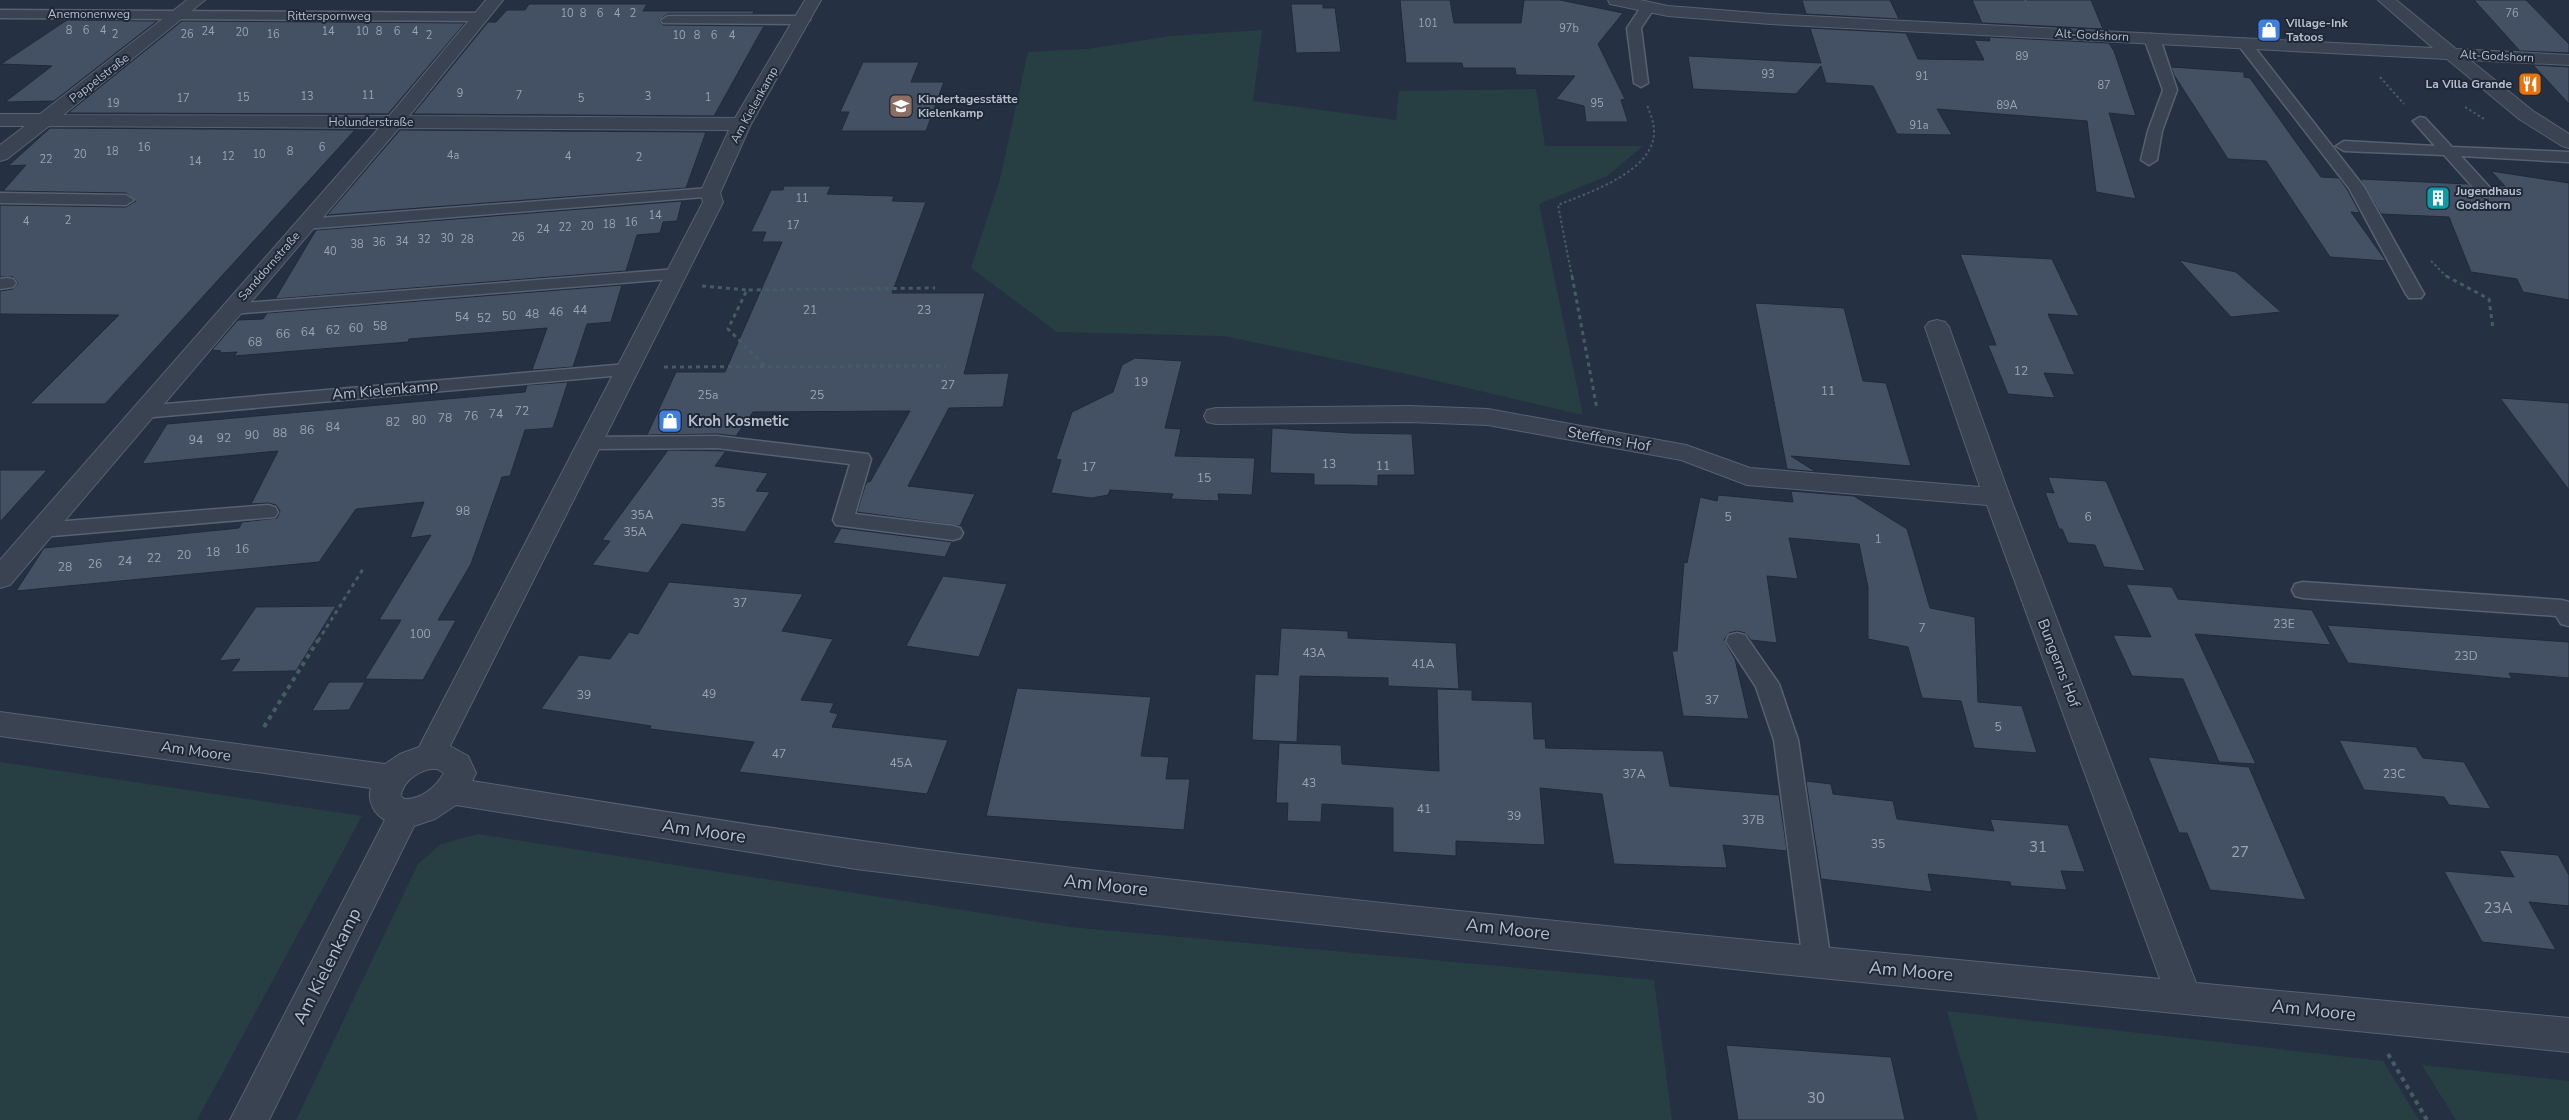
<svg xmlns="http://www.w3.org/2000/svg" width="2569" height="1120" viewBox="0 0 2569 1120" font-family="'Nunito Sans',sans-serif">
<rect width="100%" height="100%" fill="#253142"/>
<path fill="#273f43" d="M1262 30 1253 101 1396 120 1399 91 1536 89 1545 146H1643L1607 176 1539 204 1583 415 1416 376 1224 336 1057 332 971 268 1000 179 1028 52 1087 49 1171 36Z
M0 762 362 816 197 1120H0Z
M478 834 1070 927 1654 980 1672 1120H296L418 864 441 844Z
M1947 1011 2383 1061 2419 1120H1978Z
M2422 1065 2569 1081V1120H2456Z"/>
<path fill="#445164" stroke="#202a39" d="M1400 0H1450L1454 23H1521L1524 0H1560L1623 13 1598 44 1625 99 1621 100 1628 122H1586L1584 106 1556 99 1575 76 1516 75 1515 68H1463L1462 63H1406Z
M1802 0H1890L1899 19 1806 14Z
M1972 0H2091L2103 29 1982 23Z
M2474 0H2526L2569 44V53L2520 51Z
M529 4H647L643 11H754L753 14H668L659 20 663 25 764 26 714 116 413 114 488 22H496L507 10H525Z
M1291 4H1323V8H1335L1341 52 1296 53Z
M67 20 157 21 54 101 5 102 52 66 1 64Z
M182 21 324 22 465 23 388 114 68 113Z
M1810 28 1906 33 1918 59 1984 60 1974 40 1990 41 1989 37 2109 43 2114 51 2136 116 2109 113 2136 199 2096 192 2087 121 1937 109 1952 135 1897 134 1873 86 1826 83 1821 66 1796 94 1693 89 1688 56 1821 63Z
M863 62H919L911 82H944L926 131H841L849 112H840Z
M2533 65 2569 67V104Z
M2171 67 2244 72V77L2250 78 2321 177 2339 178 2347 189 2360 213 2351 212 2386 261 2330 257 2266 161 2228 159 2174 75Z
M50 128 355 130 105 404H30L119 315 0 314V291L13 289 18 283 13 277H0V205L126 207 136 201 126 193 3 191 26 165 8 166Z
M400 130 706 132 686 188 327 215Z
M2491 171 2569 183V300L2523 292 2517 279 2471 272 2449 217 2381 214 2360 179 2468 184 2479 196 2485 199 2496 192 2491 186H2505Z
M784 186H831L827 194 894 196 892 201 926 202 892 293H985L964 374 1009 373 1003 407 949 408 908 486 975 494 960 526 857 512 865 486 868 481 870 482 910 411 753 412 736 436 717 434 647 435 676 372H725L782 242H762L766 232H751L771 190H783Z
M682 201 677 221 663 222 660 233 637 235 626 271 275 299 316 230Z
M1960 254 2052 259 2079 316 2048 314 2075 375 2044 373 2055 398 2008 394 1988 345H1996Z
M2179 260 2236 272 2281 312 2231 317Z
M622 285 611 322 587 324 573 367 532 370 547 328 409 339 408 342 234 356 237 352 219 353 221 351 212 350 238 320 263 319 267 313Z
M1755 303 1844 308 1863 381 1886 383 1911 466 1791 456 1816 472 1787 469Z
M1135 358 1182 361 1165 428 1181 429 1175 456 1255 458 1252 495 1218 494 1219 501 1171 499 1173 494 1110 490 1108 495 1092 498 1051 493 1061 460 1056 459 1072 412 1113 392 1122 365Z
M568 382 553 428 525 430 510 476 502 477 471 564 438 620H456L423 680 365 679 401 620H379L431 535 410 538 424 502 356 509 319 562 16 591 44 548 239 528 242 522 277 518 280 511 276 505 268 503 251 504 278 451 142 464 167 424 525 392 527 385Z
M2500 398 2569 403V490Z
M1272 428 1351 433 1412 434 1415 475H1378V486L1352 485H1314V474L1270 473Z
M668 450 726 451 715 466 768 473 756 491 770 492 745 532 682 524 648 573 592 565 610 541 602 540Z
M0 470H47L0 522Z
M2048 477 2106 481 2145 571 2104 567 2095 545 2068 543 2062 529H2059L2045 492 2054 493Z
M1791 491 1854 496 1907 529 1930 608 1975 617 1978 702 2022 706 2037 753 1974 748 1961 701 1922 698 1908 647 1868 639V587L1859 544 1789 538 1798 579 1767 576 1777 643 1751 640 1745 633 1737 631 1729 633 1724 640 1735 659 1749 719 1683 716 1672 651H1677L1684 562 1687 563 1700 497 1717 501 1718 495 1793 502Z
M841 528 952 542 945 557 833 543Z
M943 576 1007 584 979 657 906 646Z
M669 582 803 594 782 631 833 639 801 700 834 703 830 712 838 714 832 727 948 740 927 794 739 772 754 742 650 729 651 726 541 709 579 655 610 659 629 632 638 634Z
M2126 584 2172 587 2178 599 2312 610 2331 645 2195 634 2256 764 2219 762 2183 679 2132 676 2113 635 2151 637Z
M336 606 296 671 231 672 240 659 219 661 256 607Z
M2327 625 2569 642V678L2509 673 2512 679 2348 663Z
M1281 628 1348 631V638L1456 643 1459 689 1388 686V678L1300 676 1297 742 1252 740 1255 674 1278 675Z
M329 682H365L349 710 312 711Z
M1017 688 1151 697 1141 756 1169 757 1166 779H1190L1184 830 986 816Z
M1437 689 1472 690V700L1532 702 1534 739H1545L1546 748 1663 751 1670 786 1779 795 1787 851 1723 845 1727 868 1614 864 1602 794 1540 788 1545 845 1456 841V856L1393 852V808L1322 804 1321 822 1287 821 1288 803H1276L1279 743 1341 745 1342 764 1439 771Z
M2339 740 2416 747 2423 758 2464 762 2491 809 2449 805 2444 797 2364 790Z
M2148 757 2249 767 2306 900 2210 890 2187 833H2179Z
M1806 781 1831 784 1833 794 1893 801 1897 819 1994 831 1990 819 2068 825 2085 872 2061 871 2067 890 2011 886 2010 882 1928 874 1932 892 1821 879Z
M2499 850 2558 855 2569 875V906L2529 902 2556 950 2482 942 2444 871 2514 877Z
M1726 1045 1891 1057 1905 1120H1738Z"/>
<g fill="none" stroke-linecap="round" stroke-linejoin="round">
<g stroke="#57616f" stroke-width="3">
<path id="service" d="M1648 3 1655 7 1641 28 1648 83 1641 87 1634 83 1627 28 1643 4Z
M0 10 480 13 487 17 480 21 0 18Z
M668 16H803L810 20 803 24 663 23 661 20Z
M2151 34 2156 35 2162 44 2177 90 2162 131 2157 160 2149 165 2141 160 2148 131 2163 90 2144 38Z
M2244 39 2249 40 2364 187 2424 294 2421 298H2409L2406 294 2349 188 2239 46 2237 43 2239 40Z
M2420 117 2425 118 2452 147 2569 152V162L2461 156 2494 192 2486 197 2480 195 2444 155 2344 151 2336 146 2344 141 2435 146 2413 121Z
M710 188 716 190 718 193 716 196 305 229 297 224 305 219Z
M0 193 126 195 134 200 126 205 0 203Z
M677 269 683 270 686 274 683 278 232 314 226 313 223 309 226 305 232 304Z
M7 278 13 279 16 283 13 287 0 289V279Z
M627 364 634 366 636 370 634 374 143 418 136 416 133 412 136 408 143 406Z
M717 436 868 454 871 459 855 514 953 526 960 528 963 533 960 538 953 540 836 525 833 520 850 464 717 448 589 449 582 447 579 443 582 439 589 437Z
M268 505 275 507 278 512 275 517 41 537 34 535 31 530 34 525 41 523Z
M2303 582 2562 600 2569 602V626L2561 624 2556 616 2303 598 2295 596 2292 590 2295 584Z
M1737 633 1745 635 1779 684 1798 740 1831 962 1827 971 1817 974 1807 971 1803 962 1774 740 1756 687 1726 641 1729 635Z"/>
</g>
<g stroke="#57616f" stroke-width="2">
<path id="minor" d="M187 0H205L63 115 389 116 486 0H503L409 116 735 118 805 0H821L751 124 720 193 723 202 450 746 468 756 476 773 472 781C621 805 770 829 920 849 1332 902 1746 940 2160 979L1987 505 1747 485 1681 460 1488 425 1410 422 1216 424 1207 422 1204 416 1207 410 1216 408 1410 406 1488 409 1686 445 1750 468 1980 487 1925 327 1929 322 1937 320 1945 322 1949 327 2010 497 2196 983 2569 1018V1052L1780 974 1189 910 856 869 456 805 435 819 414 826 269 1120H230L385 820C374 814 367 800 371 788L0 736V712L385 764 400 754 419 747 703 202 700 193 729 130 399 128 10 585 0 588V560L379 128 49 126 7 159 0 161V145L25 126H0V114H40ZM430 769H437L444 773C436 787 421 800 404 799L401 796C402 782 417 772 430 769Z
M1608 0H1640L1668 6 1770 14 2433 48 2378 0H2396L2456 49 2569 55V65L2470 60 2533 111 2569 134V148L2562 146 2519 119 2447 59 1770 24 1668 16 1610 4Z"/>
</g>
<path stroke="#455c60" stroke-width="2" stroke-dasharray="2.5 2.5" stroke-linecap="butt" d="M2025 0 2029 6
M2380 77 2404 104
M2465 107 2484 119
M2431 261 2447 277
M1572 277 1558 205C1587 193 1655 172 1654 131 1654 122 1650 113 1647 105"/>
<path stroke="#455c60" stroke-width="3" stroke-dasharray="4 4" stroke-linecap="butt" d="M1572 276 1597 409
M2446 276 2489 299 2493 329
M702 286 747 290
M764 365 728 329 747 290 935 288
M664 367 946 366
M318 641 363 569"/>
<path stroke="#455c60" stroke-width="4" stroke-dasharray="4.5 4.5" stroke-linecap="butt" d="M264 727 318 640
M2388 1054 2427 1120"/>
<use href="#service" fill="#394352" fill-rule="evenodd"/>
<use href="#minor" fill="#394352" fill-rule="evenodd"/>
</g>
<defs>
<g id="shop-square" transform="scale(1.25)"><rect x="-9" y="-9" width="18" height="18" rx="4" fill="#3f7fe0" stroke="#1e2837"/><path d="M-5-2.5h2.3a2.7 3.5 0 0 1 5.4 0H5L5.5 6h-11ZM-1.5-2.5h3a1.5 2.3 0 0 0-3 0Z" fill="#fff"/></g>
<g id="restaurant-square" transform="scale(1.25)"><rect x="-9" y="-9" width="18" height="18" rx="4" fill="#e8710a" stroke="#1e2837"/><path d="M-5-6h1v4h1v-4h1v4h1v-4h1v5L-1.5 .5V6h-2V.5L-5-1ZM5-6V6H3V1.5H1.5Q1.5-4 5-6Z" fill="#fff"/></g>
<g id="school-square" transform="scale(1.25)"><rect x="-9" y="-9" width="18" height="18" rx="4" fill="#8d6e63" stroke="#1e2837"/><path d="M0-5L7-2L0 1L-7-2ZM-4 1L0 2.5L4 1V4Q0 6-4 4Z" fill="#fff"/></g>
<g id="building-square" transform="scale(1.25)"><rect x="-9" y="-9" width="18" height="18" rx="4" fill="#0f9aa8" stroke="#1e2837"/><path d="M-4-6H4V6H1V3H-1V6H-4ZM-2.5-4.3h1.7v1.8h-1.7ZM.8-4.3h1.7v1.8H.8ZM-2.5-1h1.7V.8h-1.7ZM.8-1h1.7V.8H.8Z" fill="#fff"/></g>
</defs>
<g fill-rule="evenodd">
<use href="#shop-square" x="2269" y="30"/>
<use href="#restaurant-square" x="2530" y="84"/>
<use href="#school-square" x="901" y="106"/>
<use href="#building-square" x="2438" y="198"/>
<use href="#shop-square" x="670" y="421"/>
</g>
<g text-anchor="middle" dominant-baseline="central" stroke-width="4" stroke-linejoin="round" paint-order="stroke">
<g font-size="11" fill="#9aa3b2">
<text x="567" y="13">10</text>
<text x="583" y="13">8</text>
<text x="600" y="13">6</text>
<text x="617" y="13">4</text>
<text x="633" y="13">2</text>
<text x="2512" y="13">76</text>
<text x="1428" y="23">101</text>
<text x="1569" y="28">97b</text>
<text x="69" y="30">8</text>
<text x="86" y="30">6</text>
<text x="103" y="30">4</text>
<text x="208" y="31">24</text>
<text x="328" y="31">14</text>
<text x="362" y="31">10</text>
<text x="379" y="31">8</text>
<text x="397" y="31">6</text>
<text x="415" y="31">4</text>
<text x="242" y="32">20</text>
<text x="115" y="34">2</text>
<text x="187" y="34">26</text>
<text x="273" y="34">16</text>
<text x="429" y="35">2</text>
<text x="679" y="35">10</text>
<text x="697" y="35">8</text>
<text x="714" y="35">6</text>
<text x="732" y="35">4</text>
<text x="2022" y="56">89</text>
<text x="1768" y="74">93</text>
<text x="1922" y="76">91</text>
<text x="2104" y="85">87</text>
<text x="460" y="93">9</text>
<text x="368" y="95">11</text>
<text x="519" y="95">7</text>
<text x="307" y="96">13</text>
<text x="648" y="96">3</text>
<text x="243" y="97">15</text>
<text x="708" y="97">1</text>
<text x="183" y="98">17</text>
<text x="581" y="98">5</text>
<text x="113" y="103">19</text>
<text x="1597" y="103">95</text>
<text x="2007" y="105">89A</text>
<text x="1919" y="125">91a</text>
<text x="144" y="147">16</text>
<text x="322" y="147">6</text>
<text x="112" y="151">18</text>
<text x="290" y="151">8</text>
<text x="80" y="154">20</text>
<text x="259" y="154">10</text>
<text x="453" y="155">4a</text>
<text x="228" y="156">12</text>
<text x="568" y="156">4</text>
<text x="639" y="157">2</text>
<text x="46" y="159">22</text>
<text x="195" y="161">14</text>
<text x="802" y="198">11</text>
<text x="655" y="215">14</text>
<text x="68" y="220">2</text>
<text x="26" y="221">4</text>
<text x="631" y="222">16</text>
<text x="609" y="224">18</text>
<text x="793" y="225">17</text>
<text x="587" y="226">20</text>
<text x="565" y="227">22</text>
<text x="543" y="229">24</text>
<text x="518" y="237">26</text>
<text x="447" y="238">30</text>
<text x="424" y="239">32</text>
<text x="467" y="239">28</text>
<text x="402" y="241">34</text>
<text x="379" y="242">36</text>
<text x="357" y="244">38</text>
<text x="330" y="251">40</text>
</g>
<g font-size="12" fill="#b6becc" stroke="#1e2837">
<text x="89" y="14">Anemonenweg</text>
<text x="329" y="16">Ritterspornweg</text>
<text transform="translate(2092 35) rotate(3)">Alt-Godshorn</text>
<text transform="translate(2497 56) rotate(3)">Alt-Godshorn</text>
<text transform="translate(99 78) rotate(-38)">Pappelstraße</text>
<text transform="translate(754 105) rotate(-61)">Am Kielenkamp</text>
<text x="371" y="122">Holunderstraße</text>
<text transform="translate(269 266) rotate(-49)">Sanddornstraße</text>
</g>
<g font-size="12" font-weight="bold" fill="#b6becc" stroke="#1e2837" text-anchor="start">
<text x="2286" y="23">Village-Ink<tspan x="2286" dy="14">Tatoos</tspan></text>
<text x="2512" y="84" text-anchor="end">La Villa Grande</text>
<text x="918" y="99">Kindertagesstätte<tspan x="918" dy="14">Kielenkamp</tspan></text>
<text x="2456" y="191">Jugendhaus<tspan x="2456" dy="14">Godshorn</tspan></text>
</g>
<g font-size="12" fill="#9aa3b2">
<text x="580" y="310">44</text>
<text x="810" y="310">21</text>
<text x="924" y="310">23</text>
<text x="556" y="312">46</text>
<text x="532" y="314">48</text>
<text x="509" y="316">50</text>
<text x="462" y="317">54</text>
<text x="484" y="318">52</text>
<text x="380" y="326">58</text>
<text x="356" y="328">60</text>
<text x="333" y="330">62</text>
<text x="308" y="332">64</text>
<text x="283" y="334">66</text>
<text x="255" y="342">68</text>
<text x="2021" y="371">12</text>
<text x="1141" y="382">19</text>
<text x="948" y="385">27</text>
<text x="1828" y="391">11</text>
<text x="708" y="395">25a</text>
<text x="817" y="395">25</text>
<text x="522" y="411">72</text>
<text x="496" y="414">74</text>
<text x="471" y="416">76</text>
<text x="445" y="418">78</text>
<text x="419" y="420">80</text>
<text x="393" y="422">82</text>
<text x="333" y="427">84</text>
<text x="307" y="430">86</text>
<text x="280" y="433">88</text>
<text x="252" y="435">90</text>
<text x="224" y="438">92</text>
<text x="196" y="440">94</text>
<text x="1329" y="464">13</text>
<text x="1383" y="466">11</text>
<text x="1089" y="467">17</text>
<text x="1204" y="478">15</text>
<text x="718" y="503">35</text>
<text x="463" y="511">98</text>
<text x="642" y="515">35A</text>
<text x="1728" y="517">5</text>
<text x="2088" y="517">6</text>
<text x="635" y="532">35A</text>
<text x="1878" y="539">1</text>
<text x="242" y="549">16</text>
<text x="213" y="552">18</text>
<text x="184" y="555">20</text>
<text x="154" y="558">22</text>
<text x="125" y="561">24</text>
<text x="95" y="564">26</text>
<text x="65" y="567">28</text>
<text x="740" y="603">37</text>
<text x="2284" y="624">23E</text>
<text x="1922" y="628">7</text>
<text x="420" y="634">100</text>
<text x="1314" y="653">43A</text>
<text x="2466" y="656">23D</text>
<text x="1423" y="664">41A</text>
<text x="709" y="694">49</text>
<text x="584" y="695">39</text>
<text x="1712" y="700">37</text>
<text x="1998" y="727">5</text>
<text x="779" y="754">47</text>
<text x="901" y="763">45A</text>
<text x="1634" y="774">37A</text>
<text x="2394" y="774">23C</text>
<text x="1309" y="783">43</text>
<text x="1424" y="809">41</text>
<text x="1514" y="816">39</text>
<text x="1753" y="820">37B</text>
<text x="1878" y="844">35</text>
</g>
<g font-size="15" fill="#b6becc" stroke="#1e2837">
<text transform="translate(385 390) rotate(-5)">Am Kielenkamp</text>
<text transform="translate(1609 439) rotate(10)">Steffens Hof</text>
<text transform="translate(2059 663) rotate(69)">Bungerns Hof</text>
<text transform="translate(196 751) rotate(8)">Am Moore</text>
</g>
<g font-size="15" font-weight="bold" fill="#b6becc" stroke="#1e2837" text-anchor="start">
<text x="688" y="421">Kroh Kosmetic</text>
</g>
<g font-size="15" fill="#9aa3b2">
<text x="2038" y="847">31</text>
<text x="2240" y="852">27</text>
<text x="2498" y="908">23A</text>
<text x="1816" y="1098">30</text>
</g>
<g font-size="18" fill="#b6becc" stroke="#1e2837">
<text transform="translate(704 831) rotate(8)">Am Moore</text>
<text transform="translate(1106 885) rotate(6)">Am Moore</text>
<text transform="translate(1508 929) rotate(6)">Am Moore</text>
<text transform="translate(327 966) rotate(-63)">Am Kielenkamp</text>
<text transform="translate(1911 971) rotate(5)">Am Moore</text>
<text transform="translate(2314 1010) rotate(6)">Am Moore</text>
</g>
</g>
</svg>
